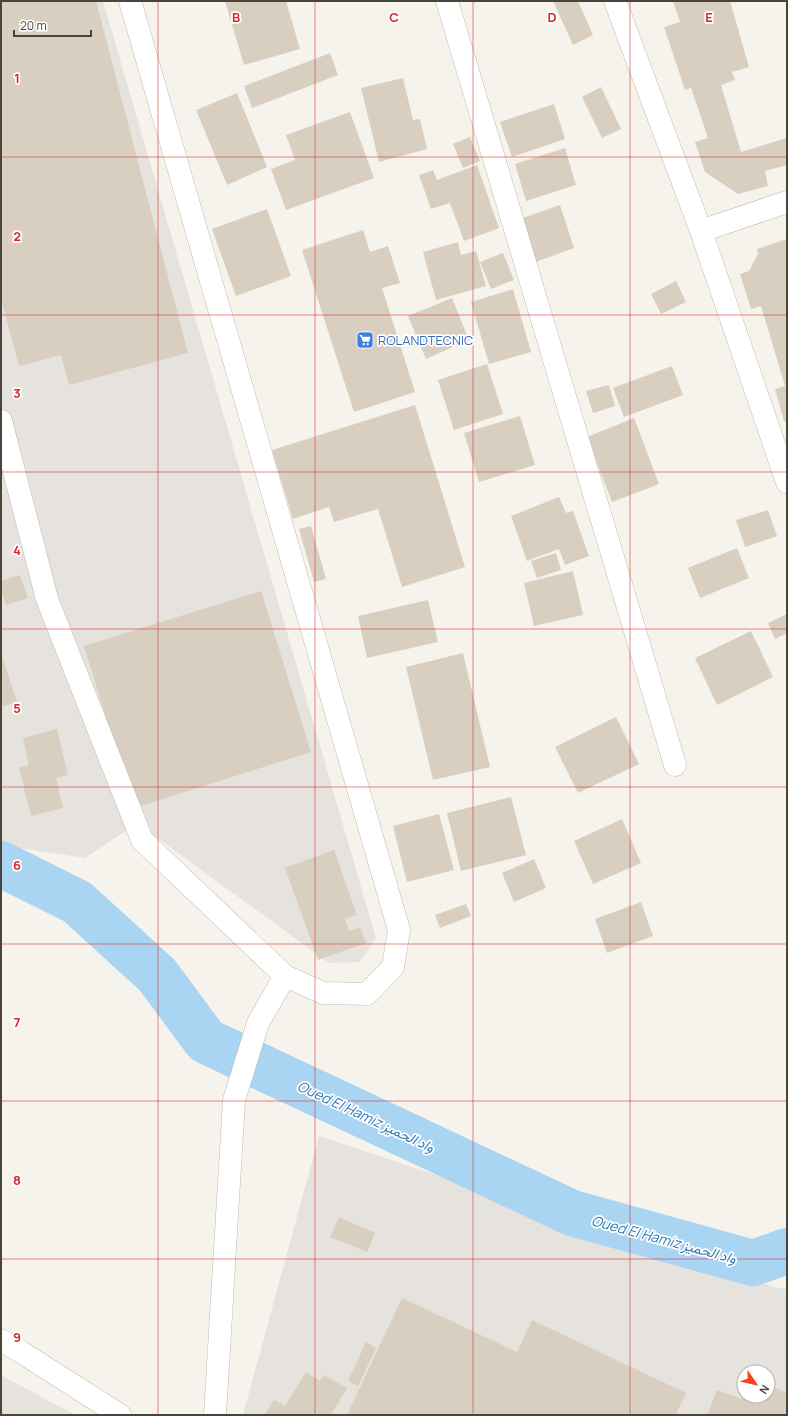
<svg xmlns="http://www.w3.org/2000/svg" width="788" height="1416" viewBox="0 0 788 1416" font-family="Manrope,Vazirmatn,sans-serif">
<rect width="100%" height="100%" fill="#f6f3ec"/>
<path fill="#e6e2dd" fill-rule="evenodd" d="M1 1H103L376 938 360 962 329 963 137 823 85 858 1 845Z
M319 1136 774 1287 787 1289V1415H243ZM744 1372H768V1396H744Z
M1 1375 75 1415H1Z"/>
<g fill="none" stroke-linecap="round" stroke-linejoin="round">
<path stroke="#a9d4f2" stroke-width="46" d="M1 864 77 902 157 975 206 1041 572 1213 753 1263 787 1251"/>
</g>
<path fill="#d8cfc1" d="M1 1H96L188 353 69 385 61 355 19 366 1 299Z
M225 1H286L300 49 244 65Z
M553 1H578L593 35 573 45Z
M673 1H730L749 67 732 72 735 80 721 85 741 152 787 138V165L765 171 768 186 738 194 705 172 695 142 708 138 691 88 685 90 664 27 680 22Z
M330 53 338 75 252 108 244 86Z
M403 78 413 120 420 119 427 149 379 162 361 88Z
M601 87 621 129 602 138 582 97Z
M237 93 267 167 227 185 196 110Z
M554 104 565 139 512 157 500 122Z
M350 112 374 178 286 210 271 169 295 160 286 135Z
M470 137 480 161 463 168 453 144Z
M565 148 576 185 526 201 515 164Z
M477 165 499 228 464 241 450 203 431 209 419 175 433 170 437 180Z
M560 205 574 248 533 263 517 220Z
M267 209 291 276 236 296 212 229Z
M363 230 370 252 388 246 400 283 382 288 415 392 354 412 302 250Z
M787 239V422L784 421 775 389 785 386 761 306 751 309 740 274 749 271 758 254 757 249Z
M458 242 461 255 476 251 486 286 436 300 423 252Z
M503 253 514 280 491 289 480 262Z
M676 281 686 302 661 314 651 294Z
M513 289 531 352 489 364 471 302Z
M452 298 469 340 426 359 408 316Z
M487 364 503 414 454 430 438 380Z
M672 366 683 395 624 417 613 388Z
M609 385 615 406 593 413 586 391Z
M415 405 465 567 402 587 378 509 334 522 329 507 293 519 272 450Z
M520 416 535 465 479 482 464 433Z
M634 418 659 484 612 502 587 437Z
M559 497 566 513 573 511 589 556 565 565 559 549 527 561 511 516Z
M768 510 777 536 745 547 736 520Z
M311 526 326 579 314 582 299 529Z
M737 548 749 578 700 598 688 568Z
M556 553 561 570 537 578 531 561Z
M573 571 583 615 534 626 524 583Z
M20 575 28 598 6 605 1 589V581Z
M261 591 311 752 134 808 84 646Z
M428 600 438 642 367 658 358 616Z
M787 614V633L775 639 768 623Z
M751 631 773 677 717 705 695 658Z
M1 653 17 702 1 707Z
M463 653 490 767 433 780 406 667Z
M616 717 639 764 578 793 555 747Z
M57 729 68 775 56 778 63 808 31 816 19 768 29 765 23 738Z
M511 797 526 855 461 871 447 813Z
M439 814 454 870 407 882 393 826Z
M622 819 641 863 593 884 574 841Z
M334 850 357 915 345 919 349 931 360 927 366 943 318 960 285 868Z
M534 859 546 888 514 902 502 873Z
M641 902 653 936 607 953 595 919Z
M466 904 471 916 440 928 435 915Z
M339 1217 375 1233 367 1252 330 1237Z
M402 1298 517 1352 532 1320 686 1393 676 1415H347Z
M366 1342 376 1348 358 1386 348 1381Z
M306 1372 320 1381 324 1375 347 1388 331 1415 265 1414 274 1400 285 1406Z
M768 1385 787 1393V1415H707L717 1390 742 1399 744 1396H768Z"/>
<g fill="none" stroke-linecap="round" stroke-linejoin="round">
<g stroke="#c2bbae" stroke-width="23">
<path id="minor" d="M130 1 399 930 393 967 367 994 323 993 285 976 258 1023 234 1100 215 1415
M447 1 675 765
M615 1 701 231 787 482
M701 231 787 202
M1 421 47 599 142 840 285 976
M1 1340 21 1352 120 1415"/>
</g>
<use href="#minor" stroke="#fff" stroke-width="22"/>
</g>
<path fill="none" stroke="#d62828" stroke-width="1" stroke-opacity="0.55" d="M158 1V1415M315 1V1415M473 1V1415M630 1V1415M1 157H787M1 315H787M1 472H787M1 629H787M1 787H787M1 944H787M1 1101H787M1 1259H787"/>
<defs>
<g id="supermarket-square" transform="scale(0.9)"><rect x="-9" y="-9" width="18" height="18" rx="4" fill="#3f7fe0" stroke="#fff"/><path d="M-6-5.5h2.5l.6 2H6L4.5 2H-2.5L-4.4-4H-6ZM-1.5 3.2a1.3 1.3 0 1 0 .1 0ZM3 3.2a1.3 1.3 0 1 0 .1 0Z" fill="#fff"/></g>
</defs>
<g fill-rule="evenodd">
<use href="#supermarket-square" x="365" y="340"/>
</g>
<g text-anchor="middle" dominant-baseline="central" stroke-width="3.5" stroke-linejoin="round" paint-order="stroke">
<g font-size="13" fill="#366cbe" stroke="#fff" text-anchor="start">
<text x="378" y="340">ROLANDTECNIC</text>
</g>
<g font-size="14" font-style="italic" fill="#2e7ab2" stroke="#fff">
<text transform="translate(366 1116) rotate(25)">Oued El Hamiz واد الحميز</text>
<text transform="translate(664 1239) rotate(15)">Oued El Hamiz واد الحميز</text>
</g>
</g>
<g font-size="13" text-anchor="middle" font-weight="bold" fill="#d62828" stroke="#fff" stroke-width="3.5" stroke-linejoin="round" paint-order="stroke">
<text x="236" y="22">B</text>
<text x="394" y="22">C</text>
<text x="552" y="22">D</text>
<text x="709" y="22">E</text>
<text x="17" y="83">1</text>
<text x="17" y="241">2</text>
<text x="17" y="398">3</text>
<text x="17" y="555">4</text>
<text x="17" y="713">5</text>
<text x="17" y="870">6</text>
<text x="17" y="1027">7</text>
<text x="17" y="1185">8</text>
<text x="17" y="1342">9</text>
</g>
<rect width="788" height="1416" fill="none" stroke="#4b4439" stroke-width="4"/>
<g transform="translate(756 1384) rotate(124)"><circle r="19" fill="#ffffff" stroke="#b7b4b0"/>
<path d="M0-3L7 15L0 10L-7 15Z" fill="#fc3f1d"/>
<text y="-6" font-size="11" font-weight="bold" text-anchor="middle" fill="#4b4439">N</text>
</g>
<path d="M14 30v6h77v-6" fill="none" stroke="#4b4439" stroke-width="2"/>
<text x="20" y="30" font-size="12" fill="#4b4439" stroke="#ffffff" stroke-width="3" paint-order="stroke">20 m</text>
</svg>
